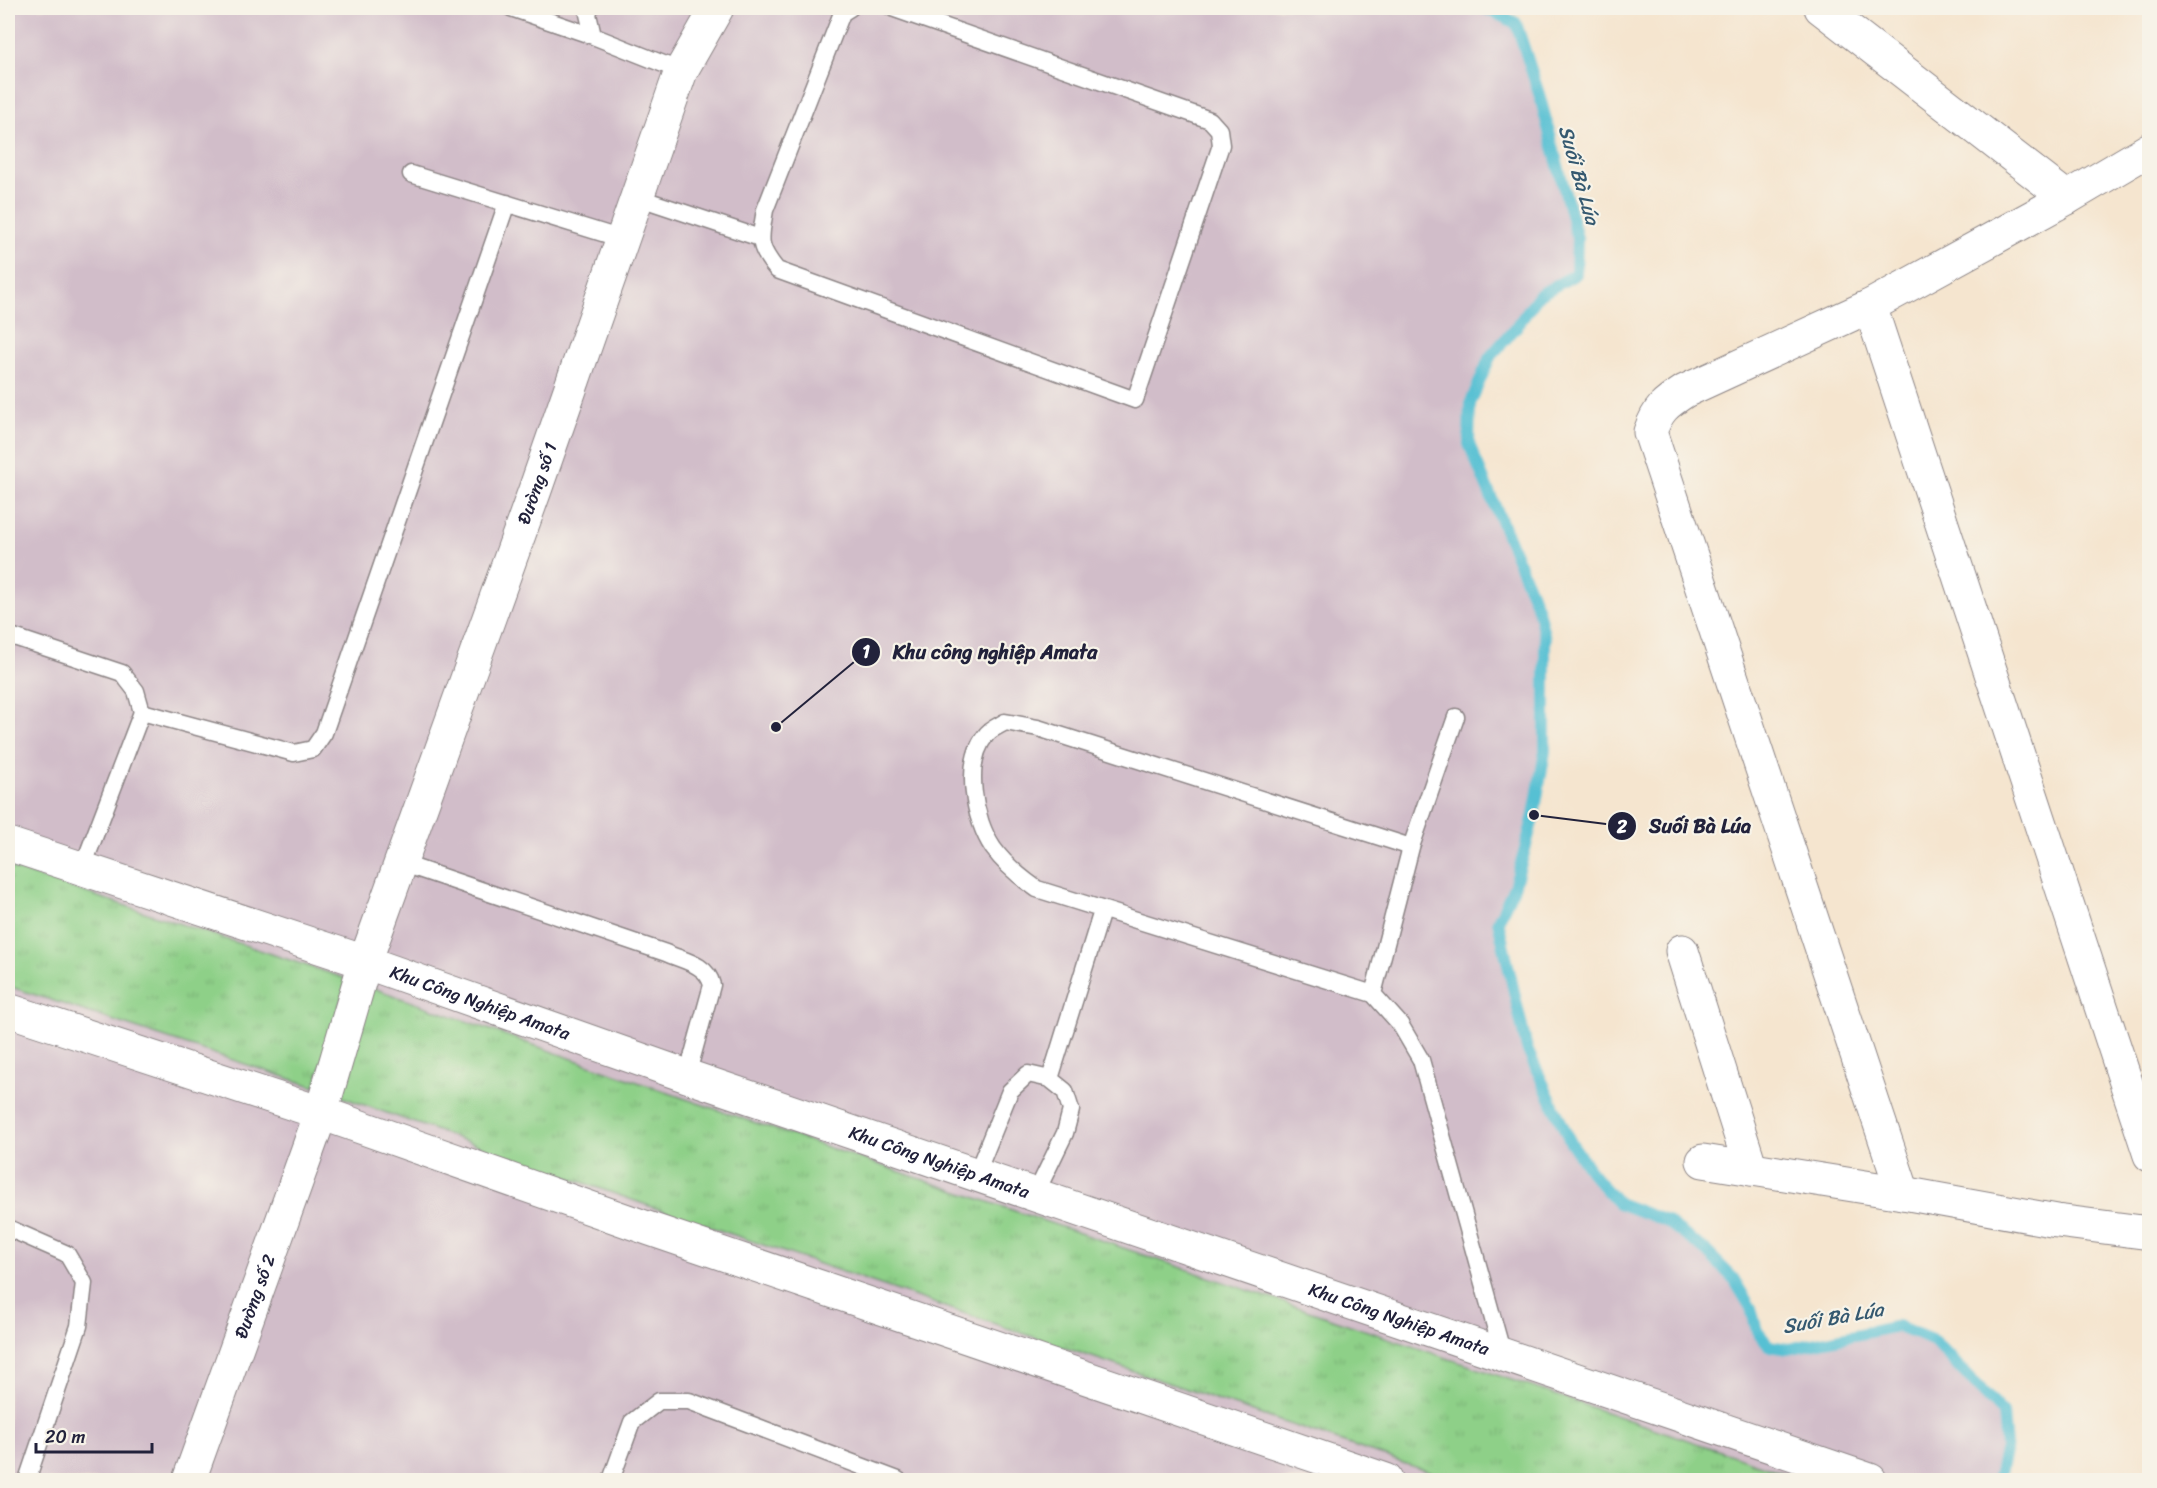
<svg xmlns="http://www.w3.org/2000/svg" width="2157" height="1488" viewBox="0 0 2157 1488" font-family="Sriracha,sans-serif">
<defs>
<pattern id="grass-tufts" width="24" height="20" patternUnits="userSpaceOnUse" patternTransform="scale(1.5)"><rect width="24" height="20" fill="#8ed088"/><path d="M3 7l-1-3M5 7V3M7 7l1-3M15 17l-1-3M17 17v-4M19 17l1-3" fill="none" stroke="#7ab276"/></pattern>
</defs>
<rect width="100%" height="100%" fill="#f7f3e8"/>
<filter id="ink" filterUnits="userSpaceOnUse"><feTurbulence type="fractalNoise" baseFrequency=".0167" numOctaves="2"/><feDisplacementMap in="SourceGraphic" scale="12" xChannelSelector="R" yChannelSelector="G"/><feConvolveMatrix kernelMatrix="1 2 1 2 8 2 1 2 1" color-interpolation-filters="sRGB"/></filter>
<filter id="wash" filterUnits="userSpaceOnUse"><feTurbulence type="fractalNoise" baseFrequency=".008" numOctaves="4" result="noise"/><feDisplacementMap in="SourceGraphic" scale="24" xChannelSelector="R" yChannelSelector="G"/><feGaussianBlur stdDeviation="1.35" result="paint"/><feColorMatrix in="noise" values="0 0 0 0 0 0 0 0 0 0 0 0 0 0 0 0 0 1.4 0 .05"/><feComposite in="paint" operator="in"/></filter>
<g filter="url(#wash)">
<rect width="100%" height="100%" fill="#f5e5cf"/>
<path fill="#d1bdc9" d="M8 8H1485L1516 23 1540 97 1577 238 1576 274 1539 295 1517 326 1490 357 1470 404 1469 444 1538 609 1545 639V751L1534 815 1524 853 1514 887 1498 921 1527 1049 1570 1141 1594 1176 1618 1203 1666 1221 1706 1251 1733 1278 1751 1308 1757 1331 1769 1346 1788 1349 1898 1326 1934 1341 2003 1413 2006 1448 1998 1480H8Z"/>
<path fill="url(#grass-tufts)" stroke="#587962" stroke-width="1.5" d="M8 867 347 979 315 1087 8 986Z
M370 987 680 1097 1805 1480H1453L652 1207 339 1096Z"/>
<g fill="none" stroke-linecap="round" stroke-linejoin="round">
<path stroke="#57c0d3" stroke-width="12" d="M1485 8 1516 23 1540 97 1577 238 1576 274 1539 295 1517 326 1490 357 1470 404 1469 444 1538 609 1545 639V751L1534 815 1524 853 1514 887 1498 921 1527 1049 1570 1141 1594 1176 1618 1203 1666 1221 1706 1251 1733 1278 1751 1308 1757 1331 1769 1346 1788 1349 1898 1326 1934 1341 2003 1413 2006 1448 1998 1480"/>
</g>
</g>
<g filter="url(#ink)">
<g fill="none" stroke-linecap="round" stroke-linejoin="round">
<g stroke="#8c8485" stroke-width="19">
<path id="service" d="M511 8 593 36
M590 8 588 14 593 36 681 71
M850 8 842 13 765 210C760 240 757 246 777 270L1135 400 1221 145 1219 130 1210 120 892 8
M411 174 622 239
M637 197 760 238
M8 635 122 673 136 691 142 712 82 869
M142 712 294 753 313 749 324 733 507 203
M1411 847 1038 728 1005 722C999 726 990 729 986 735 963 763 974 820 993 848 1005 865 1020 877 1037 889L1373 994 1400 1024 1421 1060 1503 1355
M401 863 666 953C684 961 707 964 712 985L687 1076
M1373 994 1411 847 1456 717
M1050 1079 1102 911
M976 1175 1010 1091 1028 1074 1050 1079 1065 1091 1071 1110 1065 1133 1035 1195
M8 1228 67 1254 84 1283 79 1326 27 1480
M611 1480 632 1422 659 1401H689L898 1480"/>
</g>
<g stroke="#8c8485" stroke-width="35">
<g id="minor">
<path d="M1821 8 2067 198"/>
<path d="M1870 306 2150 1155"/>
<path d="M1682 951 1751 1169"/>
<path d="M1703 1161 1903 1193 2057 1221 2150 1233"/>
<path d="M1903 1193 1650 432C1658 409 1665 404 1685 391L1870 306 2067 198 2150 149"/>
<path id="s1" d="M189 1480 321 1113"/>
</g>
</g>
<g stroke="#8c8485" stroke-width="35">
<g id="tertiary">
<path id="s2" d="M8 844 365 962 687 1076 1870 1480"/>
<path d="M8 1010 321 1113 650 1229 1386 1480"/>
<path id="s3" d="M321 1113 365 962 535 490 681 71 717 8"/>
</g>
</g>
<use href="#service" stroke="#fff" stroke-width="16"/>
<use href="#minor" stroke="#fff" stroke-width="33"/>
<use href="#tertiary" stroke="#fff" stroke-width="33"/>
</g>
</g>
<g text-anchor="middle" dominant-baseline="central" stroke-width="4.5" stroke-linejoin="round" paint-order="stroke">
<g font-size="18" fill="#22223b" stroke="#f7f3e8">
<text stroke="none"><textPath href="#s3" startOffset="666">Đường số 1</textPath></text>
<text stroke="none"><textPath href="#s2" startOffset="498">Khu Công Nghiệp Amata</textPath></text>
<text stroke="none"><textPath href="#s2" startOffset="984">Khu Công Nghiệp Amata</textPath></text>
<text stroke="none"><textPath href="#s1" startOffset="195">Đường số 2</textPath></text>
<text stroke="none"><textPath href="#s2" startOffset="1470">Khu Công Nghiệp Amata</textPath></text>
</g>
<g font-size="20" font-style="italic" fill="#355970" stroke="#f7f3e8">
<text transform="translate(1579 175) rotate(74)">Suối Bà Lúa</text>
<text transform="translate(1833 1318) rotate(-10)">Suối Bà Lúa</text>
</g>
</g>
<path fill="none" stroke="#22223b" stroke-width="2" d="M776 727L866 652M1534 815L1622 826"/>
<g fill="#22223b" stroke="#f7f3e8" stroke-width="2">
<circle cx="776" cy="727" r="6"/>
<circle cx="1534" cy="815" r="6"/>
<circle cx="866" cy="652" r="15"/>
<circle cx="1622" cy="826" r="15"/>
</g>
<g font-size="18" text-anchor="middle" font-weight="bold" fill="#fff">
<text x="866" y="658">1</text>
<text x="1622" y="833">2</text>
</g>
<g font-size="20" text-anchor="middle" font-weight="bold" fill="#22223b" stroke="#f7f3e8" stroke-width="4.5" stroke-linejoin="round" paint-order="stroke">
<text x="995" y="659">Khu công nghiệp Amata</text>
<text x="1700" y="833">Suối Bà Lúa</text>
</g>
<rect width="2157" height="1488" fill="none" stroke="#f7f3e8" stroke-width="30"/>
<path d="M36 1443v9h116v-9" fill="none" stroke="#22223b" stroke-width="3"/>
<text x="45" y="1443" font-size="18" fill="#22223b" stroke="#f7f3e8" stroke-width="4.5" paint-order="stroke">20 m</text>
</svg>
